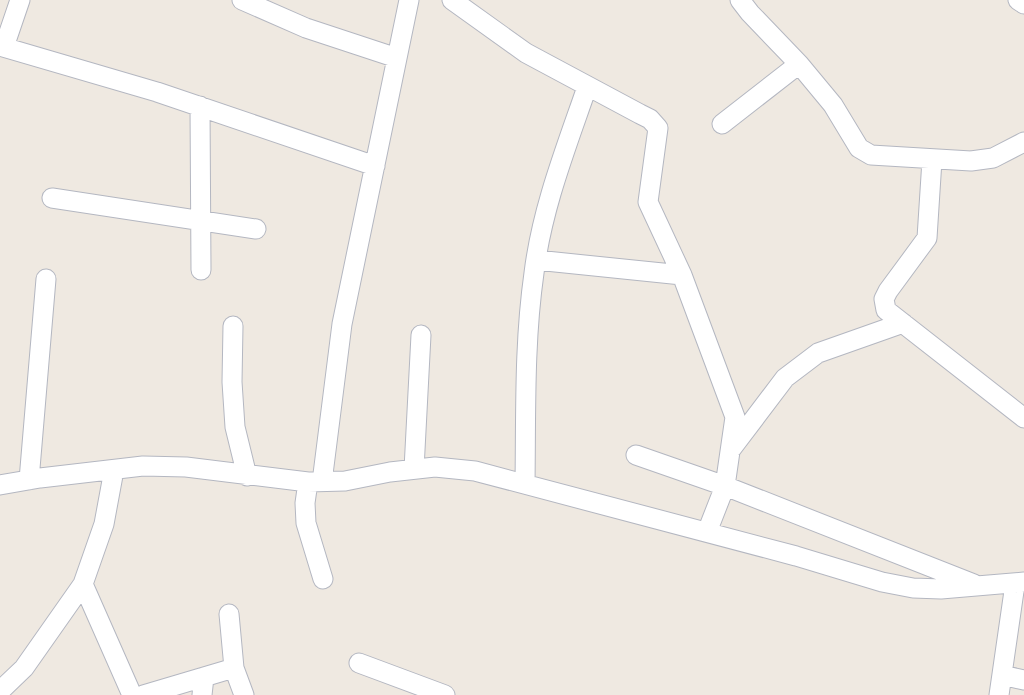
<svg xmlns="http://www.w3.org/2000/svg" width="1024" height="695" viewBox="0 0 1024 695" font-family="Manrope,sans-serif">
<rect width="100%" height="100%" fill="#efe9e1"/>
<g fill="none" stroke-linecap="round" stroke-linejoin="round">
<g stroke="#b4b7c1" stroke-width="21">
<path id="street" d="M242 0 306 28 397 58
M452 0 526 53 640 114 650 119 658 128 648 202 682 275 735 417 725 486 707 532
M740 0 750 13 799 64 833 105 859 148 871 155 971 161 993 158 1024 142
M1018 0 1024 4
M0 46 157 92 375 166
M4 47 20 0
M200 106 201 270
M722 124 799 64
M932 160 927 238 888 291 884 299 886 310 1024 418
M52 198 256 229
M536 260 682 275
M233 326 232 382 235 427 247 476
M732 448 785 378 818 353 903 323
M636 455 725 486 974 584
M414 469 421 335
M29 480 46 279
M308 482 305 503 306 523 323 579
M322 482 342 324 409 0
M525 484C526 414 524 343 534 273 542 208 566 148 587 87
M0 485 40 478 143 466 186 467 308 482 345 481 390 472 435 467 475 471 796 556 882 582 913 588 941 589 1024 582
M83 584 132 695
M229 614 234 668 244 695
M359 663 445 695
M1002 675 1024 680
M0 691 24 668 83 584 104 524 114 470
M143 695 234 668
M202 695 204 677
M999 695 1015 584"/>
</g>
<use href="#street" stroke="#fff" stroke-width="19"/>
</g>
</svg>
